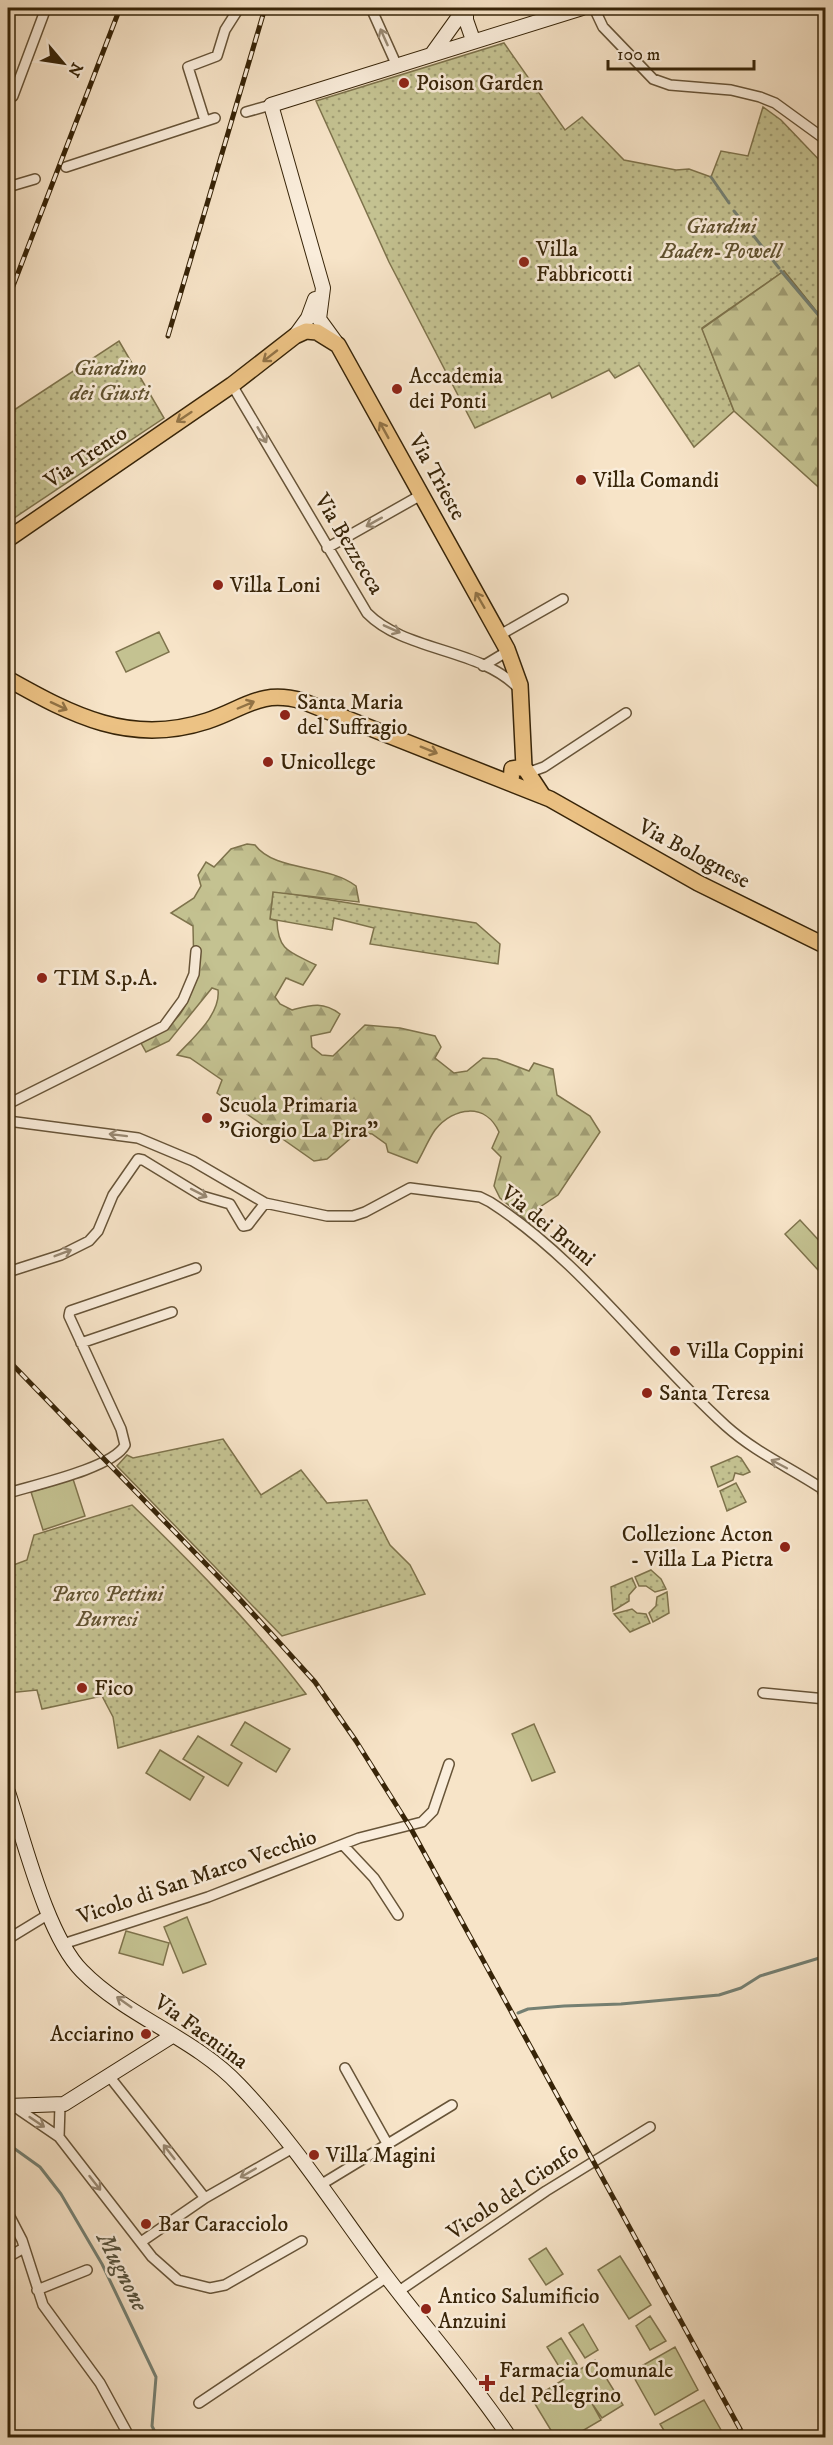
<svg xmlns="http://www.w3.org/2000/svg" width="833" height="2445" viewBox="0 0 833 2445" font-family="'IM FELL DW Pica',serif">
<defs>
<pattern id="green-dots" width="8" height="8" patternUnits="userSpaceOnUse" patternTransform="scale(1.5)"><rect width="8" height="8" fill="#c4c291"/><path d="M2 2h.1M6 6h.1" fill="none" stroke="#a09d74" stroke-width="1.8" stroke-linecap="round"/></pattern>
<pattern id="forest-firs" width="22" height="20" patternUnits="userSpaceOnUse" patternTransform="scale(1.5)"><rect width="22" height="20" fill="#c4c291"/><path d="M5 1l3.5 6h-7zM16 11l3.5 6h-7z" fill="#a09d74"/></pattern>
</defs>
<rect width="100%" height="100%" fill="#f7e4c8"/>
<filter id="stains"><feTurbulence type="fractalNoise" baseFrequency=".00333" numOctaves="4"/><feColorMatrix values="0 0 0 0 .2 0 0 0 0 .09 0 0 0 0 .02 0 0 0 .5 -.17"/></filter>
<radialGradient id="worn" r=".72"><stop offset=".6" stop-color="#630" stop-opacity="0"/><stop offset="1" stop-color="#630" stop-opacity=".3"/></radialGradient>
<path fill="url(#green-dots)" stroke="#7e734c" stroke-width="1.5" d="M504 43 565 130 582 117 624 160 676 170 689 169 711 177 721 151 748 156 763 107 781 120 825 166V322L784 271 702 328 734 411 694 447 639 365 615 378 609 370 552 398 550 393 475 428 389 262 316 101Z
M119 341 164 418 8 522V453L11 444 8 443V414Z
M273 891 476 923 500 944 498 964 370 944 374 928 334 918 332 930 270 919Z
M223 1439 261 1495 301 1470 327 1503 367 1500 390 1545 410 1565 425 1594 282 1636 117 1466 127 1455 133 1458Z
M737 1456 741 1458 750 1472 743 1475 735 1473 733 1480 718 1487 711 1467Z
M736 1483 746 1502 727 1511 720 1491Z
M132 1505C193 1564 254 1626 306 1694L118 1748 113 1717 102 1696 42 1709 37 1690 8 1693V1567L27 1560 34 1535Z
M651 1570 661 1579 666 1589 655 1592 646 1586H639L635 1577Z
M632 1578 636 1587 629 1595V1601L613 1611 611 1587Z
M667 1592 669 1613 653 1622 649 1613 656 1606 657 1597Z
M632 1609 637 1613 646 1614 650 1623 630 1632 614 1614Z"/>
<path fill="url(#forest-firs)" stroke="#7e734c" stroke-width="1.5" d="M784 271 825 322V493L734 411 702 329Z
M247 844 255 845C275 872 328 864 356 886L359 902 273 892 270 919 277 921C278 952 291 952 316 965L303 985 286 978 275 997 280 1004 292 1010C311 1005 323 1001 340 1014L330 1032 311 1036 312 1047 322 1055 333 1056 365 1025 400 1028 435 1036 441 1047 435 1058 454 1073 467 1071 483 1058 497 1059 529 1071 534 1063 553 1069 557 1095 590 1116 600 1132 558 1195 540 1207 530 1223 500 1198 494 1186 501 1157 492 1148 499 1132C486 1103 454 1106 435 1130 428 1140 423 1153 417 1163L388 1152 386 1144 372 1134 358 1132 327 1159 314 1161 217 1093 222 1080 190 1058 177 1055C193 1038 221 1014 218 990L212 988 169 1041 146 1052 141 1043C199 1018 194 980 193 926L171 913 194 898 201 886 198 875 206 862 214 867 231 849Z"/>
<path fill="#c4c291" stroke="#7e734c" stroke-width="1.5" d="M159 632 169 652 126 672 116 652Z
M800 1220 825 1247V1263L818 1270 785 1234Z
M73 1479 85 1516 43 1530 31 1492Z
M245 1722 290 1749 276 1772 231 1745Z
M534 1724 555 1772 532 1781 512 1734Z
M198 1736 242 1763 228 1786 183 1759Z
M160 1750 204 1777 190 1800 146 1773Z
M187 1917 206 1964 183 1973 164 1927Z
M126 1931 169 1943 163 1965 119 1953Z
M546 2248 563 2274 546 2285 529 2259Z
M620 2256 651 2305 629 2319 598 2270Z
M650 2316 666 2341 650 2350 636 2326Z
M583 2324 598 2350 585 2358 569 2333Z
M561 2338 577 2364 563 2373 547 2347Z
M675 2347 698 2390 655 2415 631 2372Z
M595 2360 623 2405 602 2418 591 2402 601 2420 572 2437H555L532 2399Z
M704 2400 725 2437H668L660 2424Z"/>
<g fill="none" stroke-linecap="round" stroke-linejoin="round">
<path stroke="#758073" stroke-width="3" d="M711 177 729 203
M734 211 779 268
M781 271 826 324
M518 2013 528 2009 564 2006 621 2004 719 1995 741 1988 760 1976 826 1956
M8 2144 40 2167 61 2194 102 2264 156 2377 152 2426 158 2438"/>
<g stroke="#675438" stroke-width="12">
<path id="street" d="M371 8 397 66
M594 8 603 27 653 79 670 85 731 90 760 97 775 103 826 140
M8 95 13 96 46 8
M246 112 271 105
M205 121 188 67 217 56 225 30 239 8
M66 167 215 118
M8 187 35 179
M232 385 367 613C405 652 480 648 518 688
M327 548 421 495
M500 635 563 599
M483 666 508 651
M530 772 544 767 626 713
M8 1104 164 1026 183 1000 194 974 196 951
M8 1121 138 1138 193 1161 265 1203 327 1216H353L365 1212 410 1188 480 1197 490 1202C582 1261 646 1354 726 1426 755 1452 789 1467 821 1488L826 1497
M8 1272 61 1255 89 1241 98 1231 113 1195 138 1159 143 1160 202 1196 230 1204 243 1226 248 1225 265 1203
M81 1343 172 1312
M8 1493C34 1485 113 1468 125 1445L121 1429 69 1316 70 1311 196 1268
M763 1693 826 1699
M344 1846 374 1878 398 1915
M8 1939 49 1914
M63 1944 208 1897 359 1838 422 1822 433 1811 449 1764
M345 2068 388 2145
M109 2076 205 2198
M15 2107 59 2137 152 2257 178 2280 210 2288 225 2285 302 2241
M59 2137 60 2105
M322 2184 452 2105
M8 2213 22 2240 43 2305 100 2383 130 2438
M141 2242 205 2198 291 2149
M8 2257 24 2248
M37 2290 87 2270
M399 2291 546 2191 650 2127
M199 2403 387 2277"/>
</g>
<g stroke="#372408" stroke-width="16">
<path id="secondary" d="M466 8V20L473 40
M432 54 465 8
M295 336 308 318 315 299
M335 341 319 319 323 288 271 105 582 8
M8 1792C24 1840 47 1936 82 1971 127 2017 195 2038 239 2085 295 2143 338 2212 386 2276 427 2330 472 2381 510 2438
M8 2106 64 2104 172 2036"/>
</g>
<g stroke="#372408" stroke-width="18">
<path id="primary" d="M8 539 232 385 295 336 306 331 317 332 338 345 507 649 520 685 524 767
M8 679C72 715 130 746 207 721 244 709 260 689 302 701L550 799 698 883 826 946
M511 782 512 769 524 767 543 796"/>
</g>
<use href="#street" stroke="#faeddb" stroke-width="9"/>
<use href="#secondary" stroke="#faeddb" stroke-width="14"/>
<use href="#primary" stroke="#ecc284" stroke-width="15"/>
<g stroke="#372408" stroke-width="5">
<path id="rail" d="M8 299 120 8
M168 336 265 8
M8 1360 236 1595 315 1682 356 1741 410 1827 745 2438"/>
</g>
<use href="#rail" stroke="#faeddb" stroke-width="3" stroke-dasharray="9" stroke-linecap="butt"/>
</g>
<defs><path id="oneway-shaft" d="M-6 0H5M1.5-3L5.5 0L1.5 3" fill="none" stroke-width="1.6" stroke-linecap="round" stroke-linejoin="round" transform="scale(1.5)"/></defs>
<g stroke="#988872">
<use href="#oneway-shaft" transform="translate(384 37) rotate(-114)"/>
<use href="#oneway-shaft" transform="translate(262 435) rotate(60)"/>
<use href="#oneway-shaft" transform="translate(374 522) rotate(151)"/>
<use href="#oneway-shaft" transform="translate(392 629) rotate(24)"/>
<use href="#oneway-shaft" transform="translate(118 1135) rotate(-173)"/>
<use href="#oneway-shaft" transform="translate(199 1193) rotate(27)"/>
<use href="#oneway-shaft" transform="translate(63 1253) rotate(-21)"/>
<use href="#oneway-shaft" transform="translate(779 1464) rotate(-152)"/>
<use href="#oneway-shaft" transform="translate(124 2002) rotate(-145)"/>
<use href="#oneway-shaft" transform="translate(37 2122) rotate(34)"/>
<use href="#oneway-shaft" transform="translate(169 2152) rotate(-128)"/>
<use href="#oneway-shaft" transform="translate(248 2173) rotate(150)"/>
<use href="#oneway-shaft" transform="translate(95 2183) rotate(52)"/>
</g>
<g stroke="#927346">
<use href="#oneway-shaft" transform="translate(270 356) rotate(142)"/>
<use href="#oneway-shaft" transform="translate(184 417) rotate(146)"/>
<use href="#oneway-shaft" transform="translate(384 430) rotate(-119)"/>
<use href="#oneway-shaft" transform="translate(480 600) rotate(-120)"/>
<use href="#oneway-shaft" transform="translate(246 705) rotate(-23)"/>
<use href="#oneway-shaft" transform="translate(59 706) rotate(25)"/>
<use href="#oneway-shaft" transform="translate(429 750) rotate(22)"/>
</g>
<g fill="#8f2418" stroke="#faeddb" stroke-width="2">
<circle cx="404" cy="83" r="6"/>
<circle cx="524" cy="262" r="6"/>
<circle cx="397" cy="389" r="6"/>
<circle cx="581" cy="480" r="6"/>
<circle cx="218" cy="585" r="6"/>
<circle cx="285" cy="715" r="6"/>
<circle cx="268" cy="762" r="6"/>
<circle cx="42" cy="978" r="6"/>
<circle cx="207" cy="1118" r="6"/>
<circle cx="675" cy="1351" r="6"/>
<circle cx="647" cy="1393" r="6"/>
<circle cx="785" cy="1547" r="6"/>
<circle cx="82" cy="1688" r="6"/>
<circle cx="146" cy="2034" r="6"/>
<circle cx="314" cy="2155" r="6"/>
<circle cx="146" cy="2224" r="6"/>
<circle cx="426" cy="2309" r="6"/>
<path d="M484 2374h6v6h6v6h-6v6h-6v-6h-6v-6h6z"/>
</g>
<g text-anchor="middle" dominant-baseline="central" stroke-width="5" stroke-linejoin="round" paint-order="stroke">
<g font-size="22" fill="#372408" stroke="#faeddb" text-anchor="start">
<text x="416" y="83">Poison Garden</text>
<text x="536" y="249">Villa<tspan x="536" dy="25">Fabbricotti</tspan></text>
<text x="409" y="376">Accademia<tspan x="409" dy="25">dei Ponti</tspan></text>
<text x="593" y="480">Villa Comandi</text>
<text x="230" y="585">Villa Loni</text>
<text x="297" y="702">Santa Maria<tspan x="297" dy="25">del Suffragio</tspan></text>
<text x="280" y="762">Unicollege</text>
<text x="54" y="978">TIM S.p.A.</text>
<text x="219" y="1105">Scuola Primaria<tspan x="219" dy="25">"Giorgio La Pira"</tspan></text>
<text x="687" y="1351">Villa Coppini</text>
<text x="659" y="1393">Santa Teresa</text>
<text x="773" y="1534" text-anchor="end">Collezione Acton<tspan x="773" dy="25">- Villa La Pietra</tspan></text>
<text x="94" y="1688">Fico</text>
<text x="134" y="2034" text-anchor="end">Acciarino</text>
<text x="326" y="2155">Villa Magini</text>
<text x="158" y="2224">Bar Caracciolo</text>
<text x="438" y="2296">Antico Salumificio<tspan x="438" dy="25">Anzuini</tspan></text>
<text x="499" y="2370">Farmacia Comunale<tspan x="499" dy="25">del Pellegrino</tspan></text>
</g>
<g font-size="22" font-style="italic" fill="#615331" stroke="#faeddb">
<text x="721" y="226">Giardini<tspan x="721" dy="25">Baden-Powell</tspan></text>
<text x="110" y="368">Giardino<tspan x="110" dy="25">dei Giusti</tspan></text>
<text x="107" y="1594">Parco Pettini<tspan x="107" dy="25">Burresi</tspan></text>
</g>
<g font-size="22" fill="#372408" stroke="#faeddb">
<text transform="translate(86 457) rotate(-34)">Via Trento</text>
<text transform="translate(437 477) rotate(61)">Via Trieste</text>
<text transform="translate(349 544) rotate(59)">Via Bezzecca</text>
<text transform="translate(694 854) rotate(28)">Via Bolognese</text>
<text transform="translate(548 1226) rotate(39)">Via dei Bruni</text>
<text transform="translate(197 1877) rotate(-19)">Vicolo di San Marco Vecchio</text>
<text transform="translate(201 2032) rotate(36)">Via Faentina</text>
<text transform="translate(513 2192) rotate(-34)">Vicolo del Cionfo</text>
</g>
<g font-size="24" font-style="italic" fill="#56523d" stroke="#faeddb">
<text transform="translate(122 2272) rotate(63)">Mugnone</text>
</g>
</g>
<rect width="833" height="2445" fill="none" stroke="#f7e4c8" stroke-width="30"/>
<rect x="9" y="9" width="815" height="2427" fill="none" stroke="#372408" stroke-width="3"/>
<rect x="15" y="15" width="803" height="2415" fill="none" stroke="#372408" stroke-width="1.5"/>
<g transform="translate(63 63) rotate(119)" stroke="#faeddb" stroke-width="4.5" paint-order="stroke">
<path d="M0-4.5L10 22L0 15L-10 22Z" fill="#372408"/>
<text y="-9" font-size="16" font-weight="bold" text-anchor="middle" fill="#372408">N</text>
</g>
<path d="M608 60v9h146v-9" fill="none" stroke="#372408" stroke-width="3"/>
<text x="617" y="60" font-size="18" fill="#372408" stroke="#faeddb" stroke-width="4.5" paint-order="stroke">100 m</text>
<rect width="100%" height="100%" filter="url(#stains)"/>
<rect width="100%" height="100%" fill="url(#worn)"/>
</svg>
